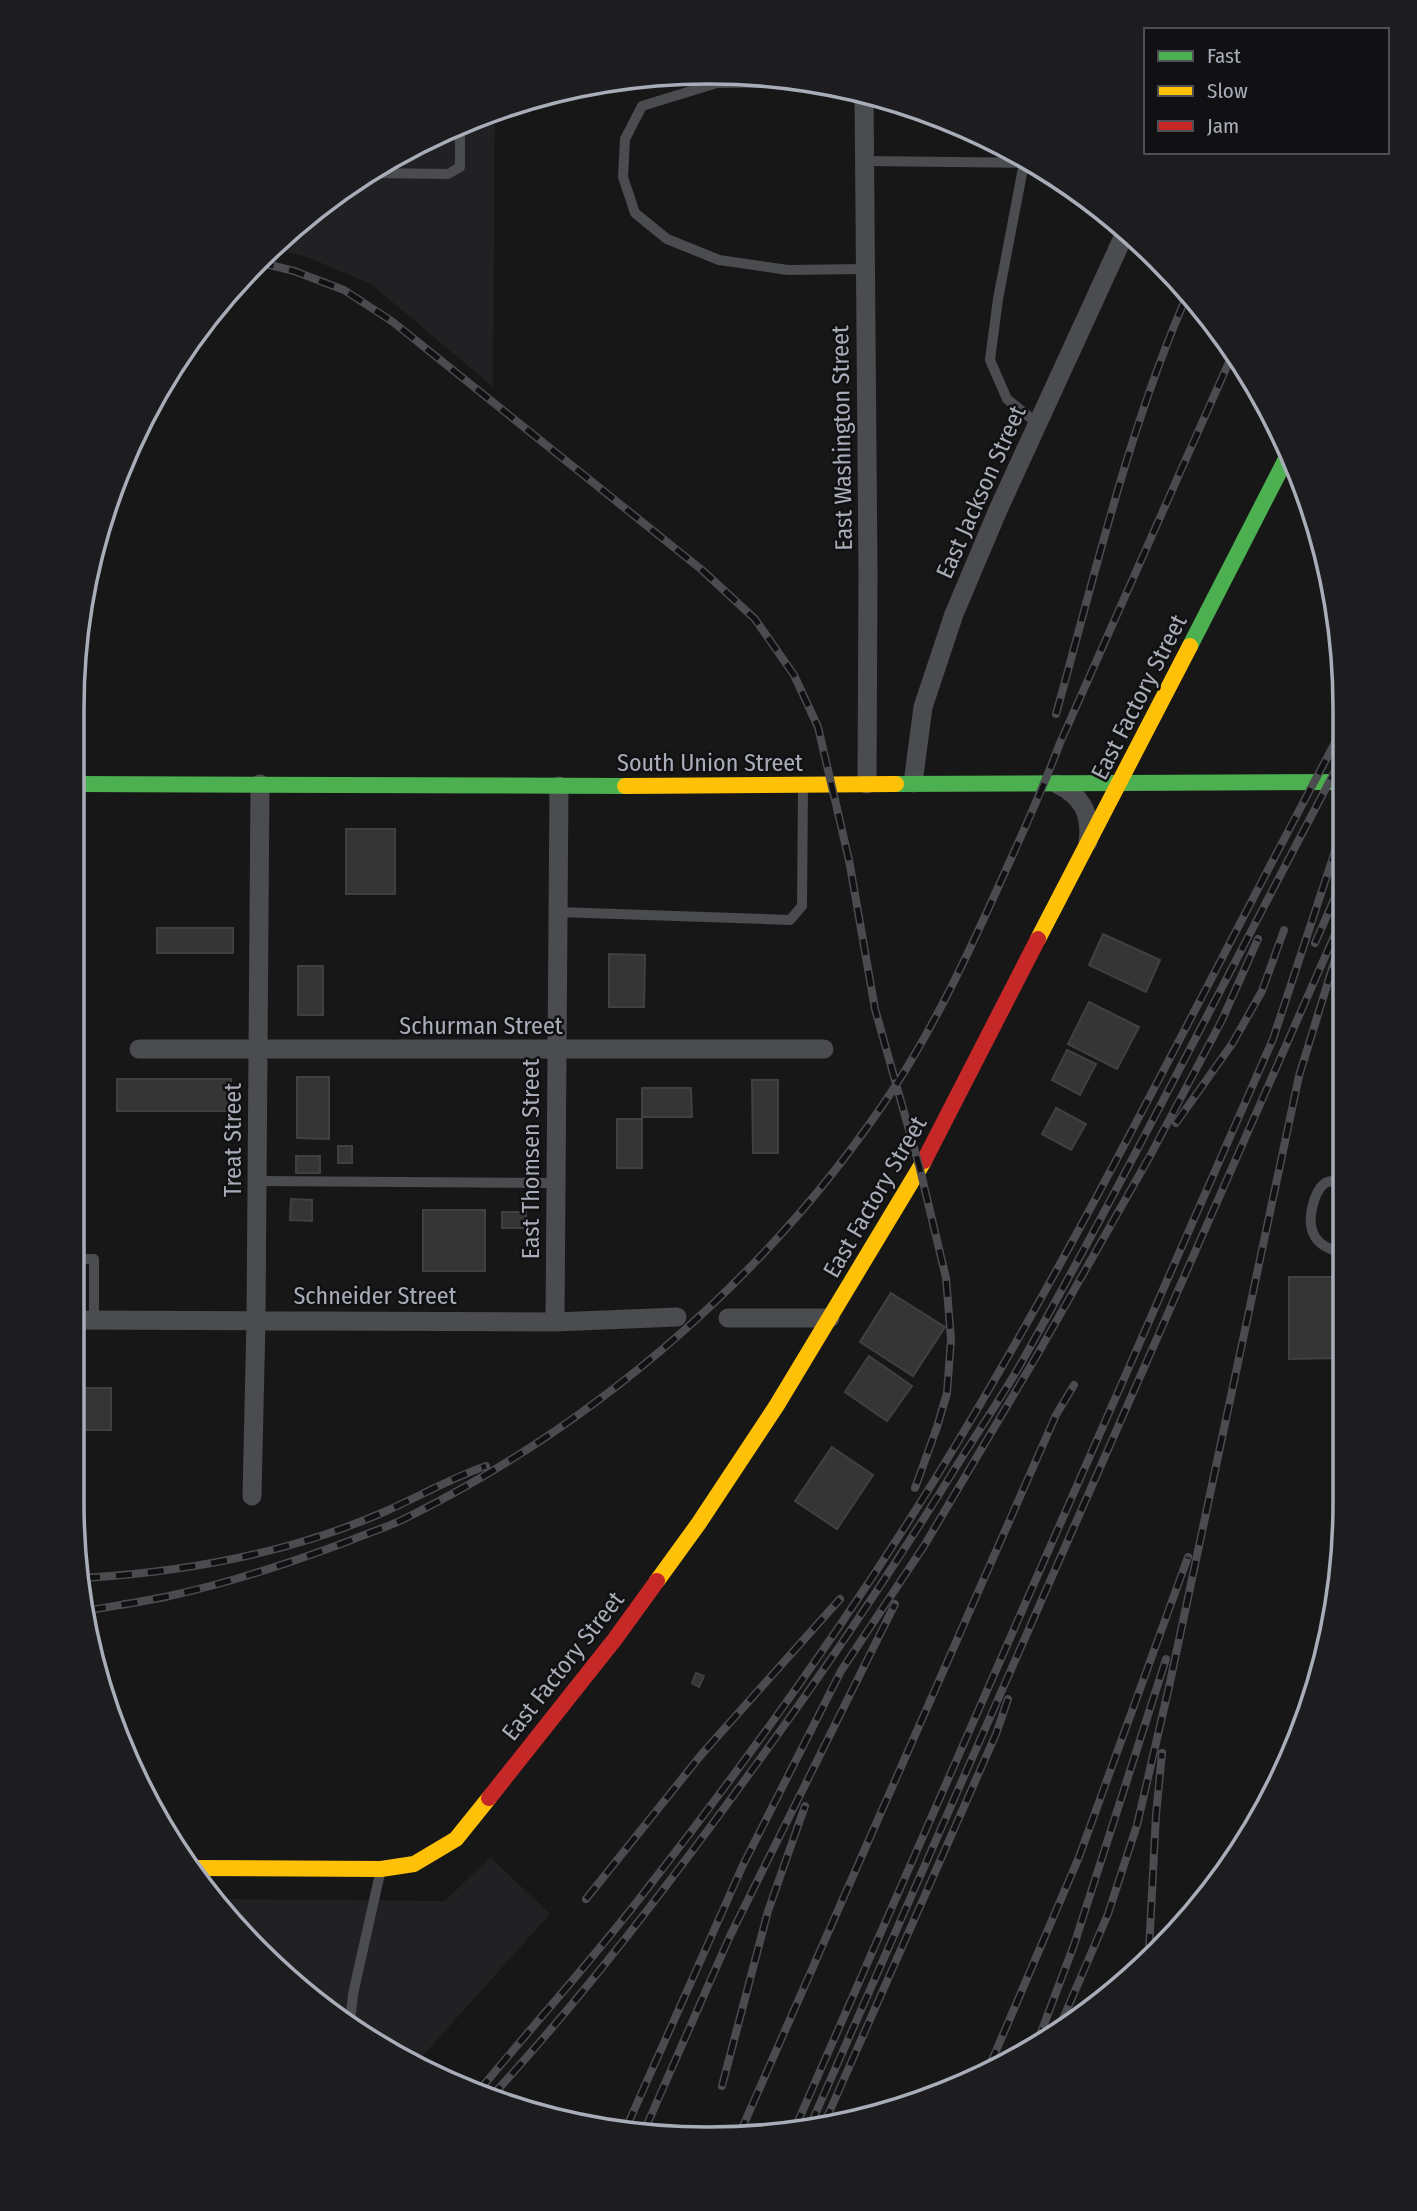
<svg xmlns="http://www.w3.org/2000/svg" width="1417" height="2211" viewBox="0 0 1417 2211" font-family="'Fira Sans Condensed',sans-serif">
<rect width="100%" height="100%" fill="#171717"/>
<path fill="#212123" d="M495 110 493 387 371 284 307 257 271 249 289 229 390 157Z
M490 1857 550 1914 419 2060 321 2008 219 1899 445 1901Z"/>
<path fill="#353536" stroke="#3f4043" stroke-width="2" d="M346 829H395V894H346Z
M157 928H233V953H157Z
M1103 934 1160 960 1146 992 1089 965Z
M609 954 645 955 644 1007H609Z
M298 966H323V1015H298Z
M1089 1002 1139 1027 1117 1069 1068 1044Z
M1067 1050 1096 1064 1080 1095 1052 1080Z
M297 1077H329V1139L297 1138Z
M117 1079H231V1111H117Z
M752 1080H778V1153H753Z
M642 1088H691L692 1117H642Z
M1056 1108 1086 1124 1071 1150 1042 1134Z
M617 1119H642V1168H617Z
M338 1146H352V1163H338Z
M296 1156H320V1173H296Z
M291 1199 312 1200V1221L290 1220Z
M423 1210H485V1271H423Z
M502 1212H526V1228H502Z
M1289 1277H1341V1358L1289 1359Z
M891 1293 945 1327 913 1376 860 1342Z
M869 1356 912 1386 887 1421 845 1392Z
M72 1388H111V1430H72Z
M832 1447 873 1475 837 1529 795 1501Z
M696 1673 704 1676 699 1687 692 1683Z"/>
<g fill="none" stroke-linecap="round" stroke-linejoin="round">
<path stroke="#4b4c50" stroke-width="10" d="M802 82 717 83 642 106 625 139 623 177 635 213 667 239 719 260 788 270 864 269
M864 161 1031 163
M1024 163 998 299 990 360 1007 399 1038 424
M368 173 448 174 460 167V125
M558 912 790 920 802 906 803 786
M257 1181 556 1183
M1341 1252C1316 1247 1307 1232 1312 1208 1314 1199 1317 1189 1325 1183 1329 1181 1337 1180 1342 1179
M73 1259H94V1320
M350 2023 353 1994 381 1869"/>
<path stroke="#4b4c50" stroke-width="19" d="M864 92 868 574 867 784
M913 783 923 707 954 614 998 510 1126 231
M1057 784C1082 796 1092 814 1088 842
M139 1049H824
M728 1318H830
M73 1320 555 1322 677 1317
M555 1322 559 786
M252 1496 256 1320 260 784"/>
<path stroke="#4caf50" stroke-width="16" d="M1190 646 1289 453
M76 784 625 786
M896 784 1343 782"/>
<path stroke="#ffc107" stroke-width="16" d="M625 786 896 784
M1038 939 1190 646
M657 1581 699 1523 777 1405 924 1161
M190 1868 381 1869 414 1864 456 1839 489 1798"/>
<path stroke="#c62828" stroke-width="16" d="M924 1161 1038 939
M489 1798 615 1639 657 1581"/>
<g stroke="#4b4c4f" stroke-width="8">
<path id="rail" d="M258 262 294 271 344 290 393 322 702 570 755 619 794 675 818 727 849 860 875 1009 920 1169 946 1278 951 1339 947 1393 937 1427 915 1488
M1056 714C1096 571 1129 426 1189 291
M1315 943 1343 879
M1176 1123 1232 1044 1262 991 1284 930
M84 1578C186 1572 290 1553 384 1512 418 1497 451 1478 486 1466
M90 1610C119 1605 149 1601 178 1594 235 1581 293 1562 349 1541 368 1533 388 1527 406 1518 604 1420 776 1269 896 1085 937 1021 969 952 1000 883 1021 837 1042 791 1060 743L1233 353
M586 1899 701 1755 840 1599
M1149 1950 1156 1815 1162 1753
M1056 2035 1108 1914 1137 1825 1169 1687 1299 1076 1340 943
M1037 2043 1074 1945 1166 1659
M990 2065 1079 1857 1188 1557
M722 2086 768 1911 805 1806
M478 2092C535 2023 596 1956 650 1885 753 1753 852 1614 940 1471 1088 1230 1210 975 1344 726
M490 2098C586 1994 672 1880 755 1766 826 1669 893 1569 956 1467 977 1433 1000 1400 1020 1365 1133 1165 1235 959 1343 756
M824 2124 996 1734 1008 1699
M627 2126 743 1865 841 1671 924 1546 1036 1357 1150 1156 1222 1020 1258 939
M810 2126 1343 916
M795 2128 1273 1039 1343 827
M645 2129 730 1936 895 1604
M739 2135 1056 1415 1074 1385"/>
</g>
<use href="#rail" stroke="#111113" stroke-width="5" stroke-dasharray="16" stroke-linecap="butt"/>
</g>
<g text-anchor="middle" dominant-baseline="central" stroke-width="5" stroke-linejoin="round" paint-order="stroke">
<g font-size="24" fill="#a8adb8" stroke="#111113">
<text transform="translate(842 438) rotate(-91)">East Washington Street</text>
<text transform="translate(981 492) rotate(-66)">East Jackson Street</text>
<text transform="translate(1139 697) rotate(-63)">East Factory Street</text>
<text x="710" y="763">South Union Street</text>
<text x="481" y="1026">Schurman Street</text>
<text transform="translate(233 1140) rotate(-90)">Treat Street</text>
<text transform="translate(531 1159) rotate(-90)">East Thomsen Street</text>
<text transform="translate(875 1197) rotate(-60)">East Factory Street</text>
<text x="375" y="1296">Schneider Street</text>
<text transform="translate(563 1666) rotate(-52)">East Factory Street</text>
</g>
</g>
<path d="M0 0H1417V2211H0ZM708 84H709A624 624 0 0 1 1333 708V1503A624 624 0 0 1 709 2127H708A624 624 0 0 1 84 1503V708A624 624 0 0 1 708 84Z" fill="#1d1d20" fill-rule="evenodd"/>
<path fill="none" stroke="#a8adb8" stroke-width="3.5" d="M708 84H709A624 624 0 0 1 1333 708V1503A624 624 0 0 1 709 2127H708A624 624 0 0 1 84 1503V708A624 624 0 0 1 708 84Z"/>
<rect x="1144" y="28" width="245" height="126" fill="#111113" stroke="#4d4f55" stroke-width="2"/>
<rect x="1158" y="51" width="35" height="10" fill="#4caf50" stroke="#4d4f55" stroke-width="2"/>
<text x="1207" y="63" font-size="21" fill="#a8adb8">Fast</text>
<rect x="1158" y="86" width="35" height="10" fill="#ffc107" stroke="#4d4f55" stroke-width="2"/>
<text x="1207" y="98" font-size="21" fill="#a8adb8">Slow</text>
<rect x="1158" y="121" width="35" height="10" fill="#c62828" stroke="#4d4f55" stroke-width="2"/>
<text x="1207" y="133" font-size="21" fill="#a8adb8">Jam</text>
</svg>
